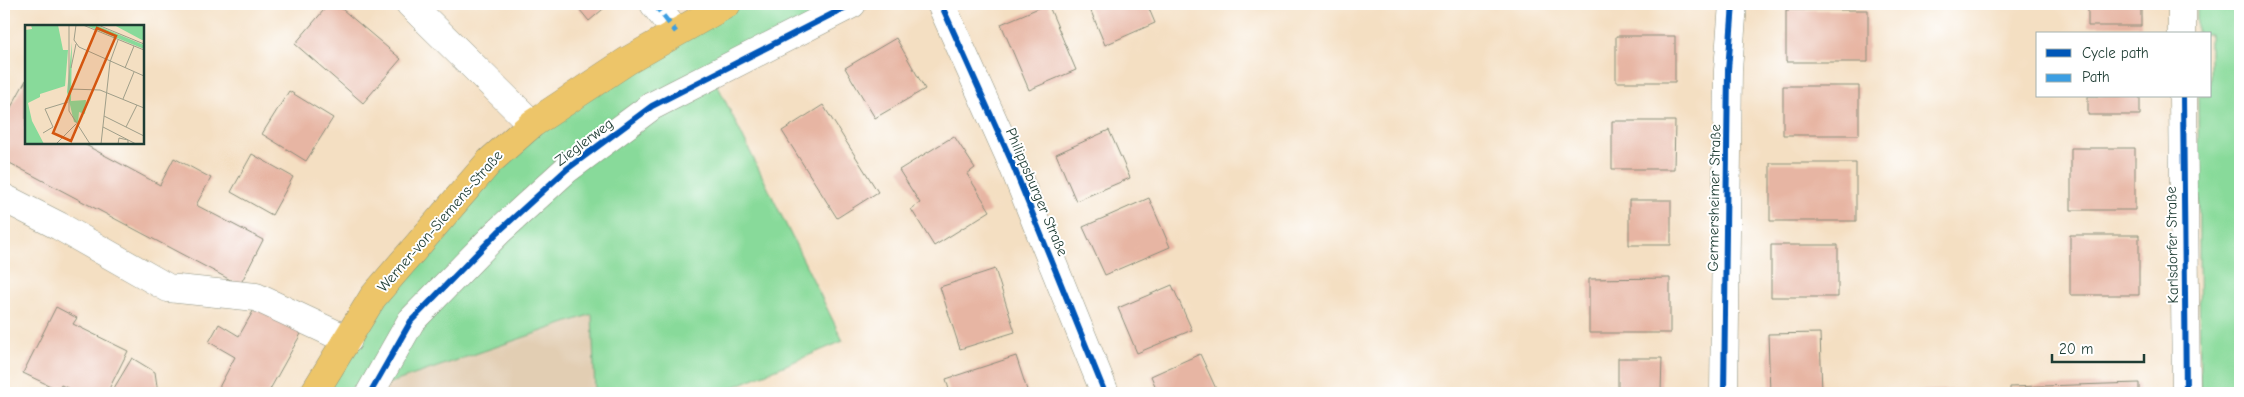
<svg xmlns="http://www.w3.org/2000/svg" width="2244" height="397" viewBox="0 0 2244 397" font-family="'Comic Neue',sans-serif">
<rect width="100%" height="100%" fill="#fff"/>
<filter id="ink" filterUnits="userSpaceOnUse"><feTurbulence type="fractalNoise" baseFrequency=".02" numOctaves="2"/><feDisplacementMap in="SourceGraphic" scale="10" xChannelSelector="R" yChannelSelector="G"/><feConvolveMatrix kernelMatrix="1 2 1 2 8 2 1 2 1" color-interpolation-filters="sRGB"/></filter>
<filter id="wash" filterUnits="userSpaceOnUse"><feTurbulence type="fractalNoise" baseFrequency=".0096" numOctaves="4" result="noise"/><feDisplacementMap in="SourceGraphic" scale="20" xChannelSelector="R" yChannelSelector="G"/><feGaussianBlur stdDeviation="1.12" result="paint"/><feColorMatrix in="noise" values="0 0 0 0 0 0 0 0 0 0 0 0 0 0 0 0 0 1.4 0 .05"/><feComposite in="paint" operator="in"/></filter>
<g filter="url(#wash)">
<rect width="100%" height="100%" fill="#f4dfc2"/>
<path fill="#e2ceb3" d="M593 314 595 393H383L396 381Z"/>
<path fill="#88da9a" stroke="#548c67" d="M727 4H852L713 76 843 341 719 393H595L592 314 373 389 370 393H314L490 161Z
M2197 4H2240V393H2200L2198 96H2210V34H2197Z"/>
<g id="blocks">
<path fill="#e7b5a3" d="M329 4H336L401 59 363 103 295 44Z
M575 4H609L589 21Z
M1048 4 1076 70 1029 90 1001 24Z
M1088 4H1147L1155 23 1105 45Z
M2088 4H2141V26H2088Z
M1786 10H1868V62H1786Z
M1616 36H1675V82H1616Z
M896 38 925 89 875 118 845 68Z
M26 80V142H80L160 185 174 158 211 178 196 205 263 240 240 285 4 160V120Z
M1783 86H1859V135H1783Z
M289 91 333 118 306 161 262 134Z
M2088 96H2140V115H2088Z
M823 105 878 192 837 218 782 131Z
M1612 121H1675L1674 169H1612Z
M1109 130 1130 178 1076 201 1056 154Z
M954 136 975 168 967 174 990 211 934 246 911 209 920 203 899 170Z
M2071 148H2135V210H2071Z
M252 154 293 177 272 215 231 192Z
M1770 163H1856V221H1770Z
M1149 198 1170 247 1105 275 1083 227Z
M1629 200H1671V245H1629Z
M2070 235H2139V295H2070Z
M1771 245H1838V297H1771Z
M995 269 1015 332 960 349 940 287Z
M1670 278V333H1589V279Z
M1172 285 1192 330 1137 353 1118 308Z
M256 306 302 332 268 393H216L235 357 209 342 219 324 239 336Z
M56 307 77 318 73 324 128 351 107 393H78L61 385 59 390 23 373Z
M1820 333 1822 393H1770L1768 334Z
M1200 354 1218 393H1158L1151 376Z
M1016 356 1028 393H950L946 379Z
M132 358 155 372 158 393H111Z
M1618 358H1662L1661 393H1618Z
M2139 383V393H2010V387Z
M1970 389V393H1875V392Z"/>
</g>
</g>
<g filter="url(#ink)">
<use href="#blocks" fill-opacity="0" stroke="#8a8e7b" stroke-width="1"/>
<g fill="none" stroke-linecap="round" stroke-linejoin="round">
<g stroke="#8a8e7b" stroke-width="29">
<path id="minor" d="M410 4 532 124
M654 4 676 32
M941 4 1010 158 1105 393
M2182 4V34
M2183 96 2186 393
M4 198 59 226 168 288 256 297 348 340
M370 393 411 321 498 232 567 169 652 106 852 4
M1724 393 1728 70 1733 4"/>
</g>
<g stroke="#8a8e7b" stroke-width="29">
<path id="major" d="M314 393 373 297 490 161 532 124 627 61 727 4"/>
</g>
<use href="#minor" stroke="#fff" stroke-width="28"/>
<use href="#major" stroke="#edc569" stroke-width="28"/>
<path stroke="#3c9ee2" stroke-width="5" stroke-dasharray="10 5" stroke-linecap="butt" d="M654 4 676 32"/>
<g stroke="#fff" stroke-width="9">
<path id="cycleway" d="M941 4 1010 158 1105 393
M2183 96 2186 393
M370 393 411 321 498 232 567 169 652 106 852 4
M1724 393 1728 70 1733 4"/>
</g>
<use href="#cycleway" stroke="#0057b8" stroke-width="6"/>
</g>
</g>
<g text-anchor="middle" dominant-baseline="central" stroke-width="4" stroke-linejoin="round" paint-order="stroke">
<g font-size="15" fill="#1f3d34" stroke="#fff">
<text transform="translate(584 142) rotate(-37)">Zieglerweg</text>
<text transform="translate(1037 192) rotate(67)">Philippsburger Straße</text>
<text transform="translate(1714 198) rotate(-89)">Germersheimer Straße</text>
<text transform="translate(440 221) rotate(-49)">Werner-von-Siemens-Straße</text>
<text transform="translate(2172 245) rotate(-91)">Karlsdorfer Straße</text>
</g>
</g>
<g transform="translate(25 25)">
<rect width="119" height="119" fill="#f4dfc2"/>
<path d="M6 0H33L38 25H43L40 61 15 69V72L3 78 7 96 19 119H0V5L7 4ZM60 0H71L119 20V24ZM89 0H119V15H117ZM47 17 46 76 61 75 60 89 54 87 53 98 49 97 42 67Z" fill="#88da9a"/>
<path fill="none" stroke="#9f9e89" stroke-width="1" d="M44 0V86L65 119M51 0 49 15 54 22 119 51M58 0 119 25M73 0 119 19M46 43 51 19M100 43 109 21M45 64 75 65 119 83M98 74 109 47M79 91 119 111M78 102 111 119M101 102 112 80M18 108 28 102 20 84 43 77M31 119 51 99M76 119 85 37 93 15M93 119 94 113 103 115V119"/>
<path fill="#d45610" fill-opacity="0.15" stroke="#d45610" stroke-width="2.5" d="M72 3 91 11 46 116 28 108Z"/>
<rect width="119" height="119" fill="none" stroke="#1f3d34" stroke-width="2.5"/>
</g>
<rect width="2244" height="397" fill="none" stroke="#fff" stroke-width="20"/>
<rect x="2036" y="32" width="175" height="65" fill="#ffffff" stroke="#a5b1ae"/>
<rect x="2046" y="49" width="25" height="8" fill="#0057b8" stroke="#a5b1ae"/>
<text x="2082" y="58" font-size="15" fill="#1f3d34">Cycle path</text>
<rect x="2046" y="74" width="25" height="8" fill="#3c9ee2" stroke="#a5b1ae"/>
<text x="2082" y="82" font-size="15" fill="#1f3d34">Path</text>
<path d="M2052 354v8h92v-8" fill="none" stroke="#1f3d34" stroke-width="2.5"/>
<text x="2059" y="354" font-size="15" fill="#1f3d34" stroke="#ffffff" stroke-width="4" paint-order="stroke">20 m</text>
</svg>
